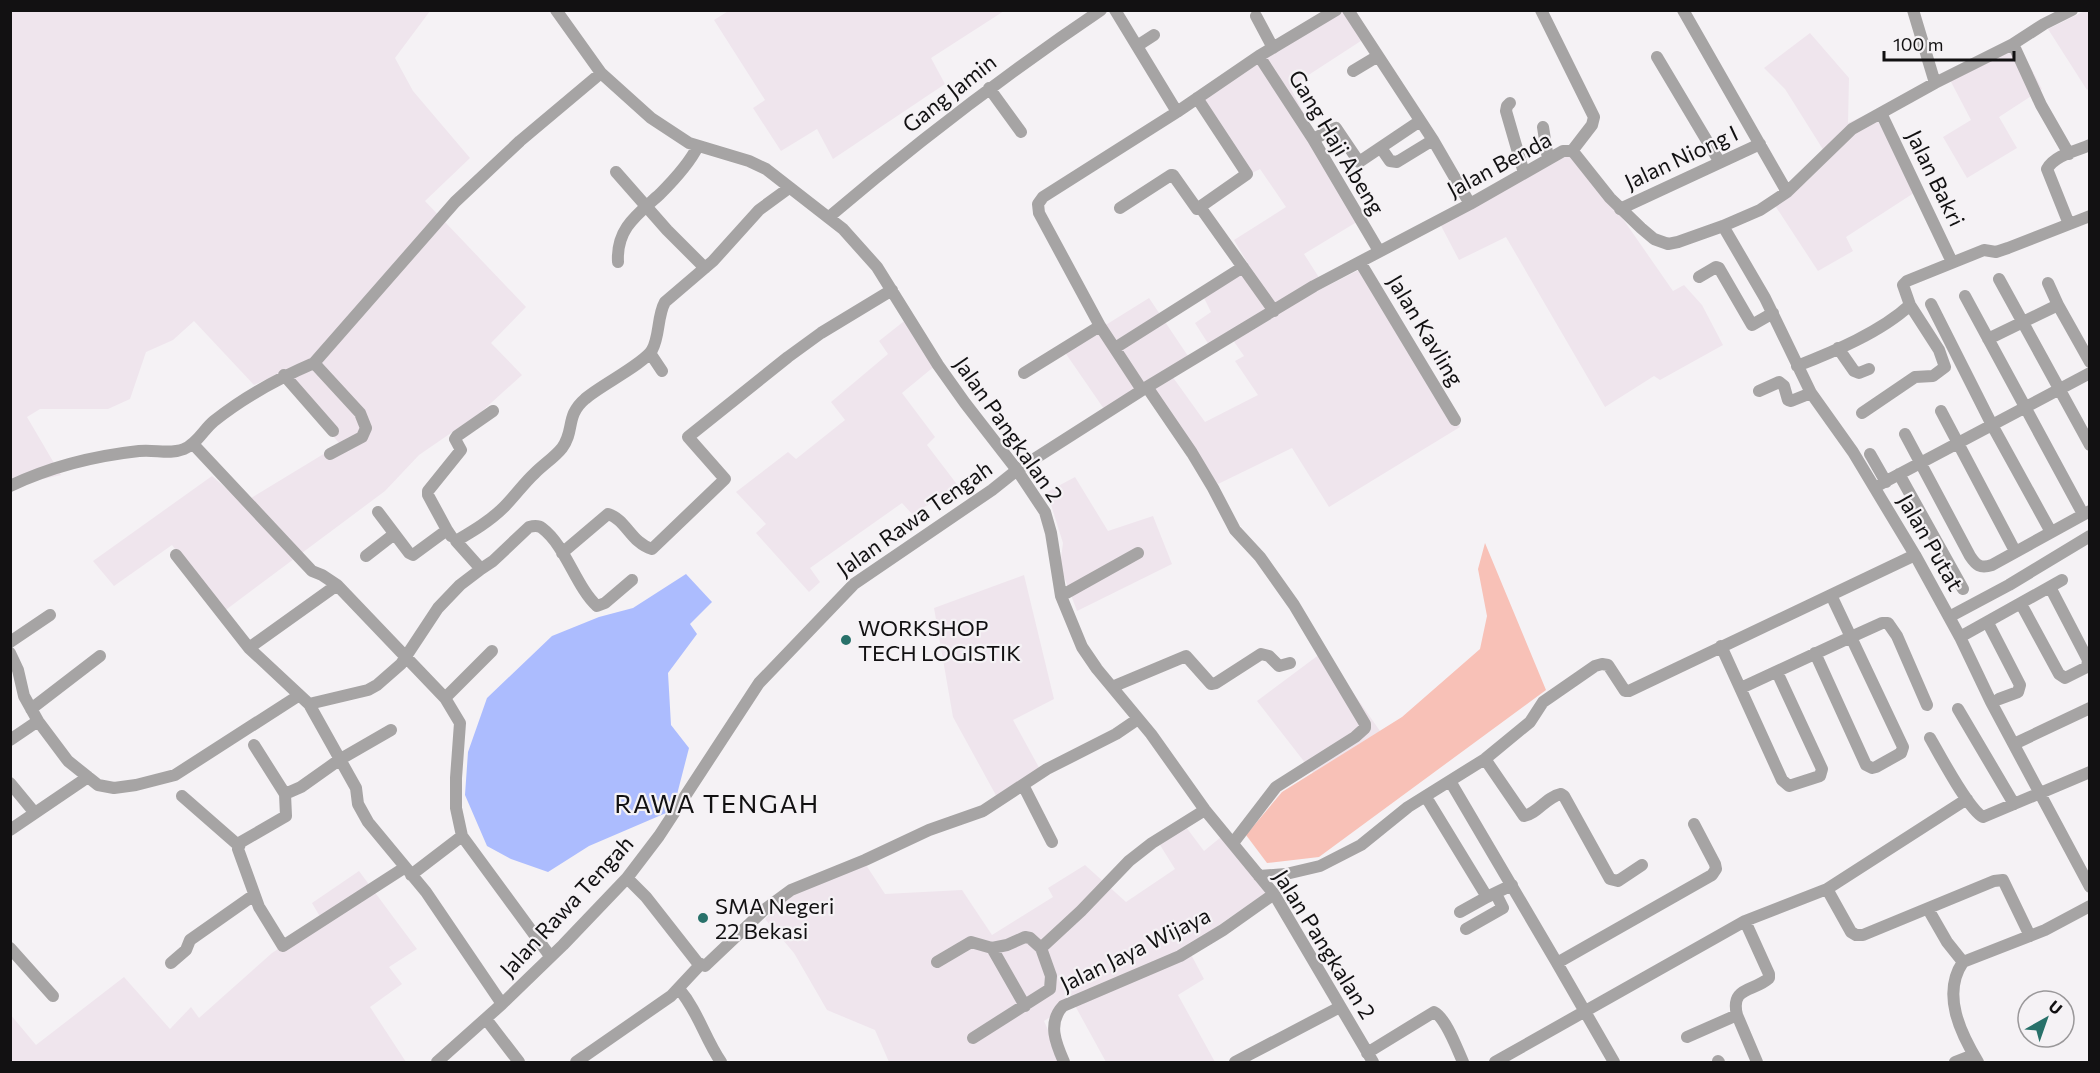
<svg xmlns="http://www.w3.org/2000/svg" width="2100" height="1073" viewBox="0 0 2100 1073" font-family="Commissioner,sans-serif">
<rect width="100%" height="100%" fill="#f5f2f5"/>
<path fill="#efe5ed" d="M730 10H1004V11L931 58 945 84 833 159 817 129 781 151 753 108 765 100 714 20Z
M2087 10 2090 11V87L2087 90 2048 29Z
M11 11H430L395 58 413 91 470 158 425 201 526 307 491 343 522 375 480 413 419 455 385 491 223 612 172 545 114 586 93 561 212 476 243 503 340 444 278 374 254 385 194 321 173 340 146 352 130 399 108 409H40L27 417 61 475 21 484 11 489Z
M1334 11H1356L1370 35 1290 87 1360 220 1304 254 1325 287 1367 266 1460 427 1329 507 1292 448 1218 484 1144 386 1104 409 1064 351 1149 298 1192 362 1172 376 1205 422 1258 395 1235 361 1244 356 1228 333 1209 345 1195 323 1211 312 1203 296 1250 267 1234 240 1286 207 1260 169 1250 174 1199 94Z
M1810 33 1849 78 1848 123 1872 112 1920 189 1846 237 1853 251 1818 271 1774 204 1806 182 1829 159 1785 89 1764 68Z
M2019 45 2042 89 1999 117 2017 148 1967 178 1943 137 1971 120 1950 80Z
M1575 154 1607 196 1673 291 1684 285 1702 305 1723 345 1660 380 1654 376 1605 407 1506 237 1459 260 1438 220 1562 155Z
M908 318 936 365 902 393 935 437 927 445 959 487 912 514 902 503 810 568 820 582 809 592 756 533 766 524 736 492 788 452 796 459 845 420 831 402 888 354 879 341Z
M1075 477 1108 531 1153 516 1172 564 1077 611 1060 566 1063 543 1047 492Z
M1024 575 1054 699 1013 720 1042 773 998 799 953 717 934 608Z
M1324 651 1380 731 1313 773 1257 701Z
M1186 827 1204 851 1221 837 1267 892 1187 947 1204 979 1178 995 1215 1062H1106L1073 1002 1044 1021 1062 1062H889L875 1030 827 1010 794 953 765 919 802 886 866 865 885 894 962 890 992 935 1053 897 1048 888 1085 865 1126 902 1175 869 1160 845Z
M359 871 417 949 389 967 402 984 370 1007 406 1062H11L10 1014 36 1045 124 977 170 1029 191 1007 199 1018 272 953 322 920 312 903Z"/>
<path fill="#f8c1b7" d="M1485 543 1546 690 1319 857 1267 863 1246 835 1282 792 1402 717 1480 649 1487 616 1478 569Z"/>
<path fill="#acbcfe" d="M686 574 712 602 690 624 697 634 668 673 671 725 689 748 673 810 589 846 548 872 511 859 487 846 465 795 468 752 487 698 552 636 599 617 633 608Z"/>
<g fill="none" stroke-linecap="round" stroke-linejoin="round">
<path stroke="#a6a4a4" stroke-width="12" d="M556 10 601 73 651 118 689 143 749 161 766 169 843 229 877 267 938 365 965 403 1017 470 1045 512 1051 533 1061 596 1082 647 1097 669 1151 734 1205 810 1274 894 1373 1062
M1115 10 1177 112 1043 197 1038 204 1039 213 1100 326 1142 390
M1348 10 1433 140 1470 204
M1541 10 1594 117 1592 125 1572 151
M1683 10 1787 192
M1913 10 1935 83
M1256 16 1273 48
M2013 44 2041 105 2069 154
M1137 46 1154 35
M1259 56 1313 139 1379 251
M1657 57 1719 161
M1353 71 1378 56
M989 88 1021 132
M1510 103 1507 106 1506 111 1524 173
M1177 112 1259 56 1336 10
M1881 113 1952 262
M1543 127 1548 159
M1313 139 1336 128 1359 162 1420 121
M1381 148 1390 161 1397 162 1433 140
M616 172 667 230 705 268
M1200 207 1274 311
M1120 208 1171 175H1173L1197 209 1247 174 1197 98
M1620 209 1760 144
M829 217C916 143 1006 74 1101 10
M2069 224 2047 169C2055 155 2076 151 2090 145
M1723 226 1765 298 1811 393 1853 452 1915 555 1960 637 1991 702 2090 887
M618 262C616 228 638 214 660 194 674 180 689 164 698 146
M1360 262 1455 420
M1699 277 1716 267 1719 268 1752 325 1773 313
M1999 279 2090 445
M2048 283 2058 305 2090 362
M1965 296 2083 514
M1931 304 1992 425 2051 532
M1988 339 2058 305
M1115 348 1243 267
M1838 348 1854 371 1859 373 1869 369
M650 353 662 371
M314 363 360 413 366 428 362 437 330 454
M1797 366C1833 352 1881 332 1910 305L1903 285 1907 281 1984 250 1996 252 2008 248 2090 216
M1024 373 1100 326
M284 375 333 431
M1147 387 1192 453 1213 488 1235 530 1260 557 1294 605 1365 724V728L1355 737 1276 787 1233 843
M1759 391 1779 382 1784 386 1788 400 1791 401 1811 393
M1941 411 2015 551
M1862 413 1915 377 1933 376 1945 367 1939 350 1910 305
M1905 434 1970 556C1976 565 1980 569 1992 565L2090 511
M193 444 312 571 322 575 337 585 445 698 460 723 456 778V808L462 836 550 956
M1870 454 1886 482
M1899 474 1963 589
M10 486C52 466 93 456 139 451 155 449 169 455 184 449 197 444 204 429 214 421 244 397 279 378 314 363L455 202 520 141 601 73
M1875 487 2090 373
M378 512 409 553 413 555 447 530 451 536
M447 530 428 495V491L461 450 455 439 457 436 493 411
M562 553 608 514C626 519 631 543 652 549L725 479 688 437 788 357 821 333 892 290
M176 555 249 648
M366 556 393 535
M481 569 493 561 529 527C533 526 538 525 542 528 566 546 576 587 597 606L605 603 632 580
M337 585 249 648 309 704 356 788 358 804 368 822 426 892 502 1004
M1061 596 1138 553
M2021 604 2059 674 2065 678 2087 667 2088 660 2050 587
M1949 617 2009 585 2090 536
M1988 623 2020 685 2018 692 1999 699
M1960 637 2062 580
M10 642 50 615
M1721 646 1782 780 1789 786 1820 776 1822 769 1777 672
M10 653 18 670 24 696 38 721 68 761 98 785 114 788 136 785 175 775 298 696
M1815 653 1866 765 1872 768 1876 767 1901 753 1903 747 1831 595
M1112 687 1186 656 1211 684 1216 683 1261 654 1269 656 1279 666 1290 663
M1741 688 1851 637 1882 623H1888L1897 636 1927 705
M445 698 492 651
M309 704 368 690 377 685 401 664 438 608 460 585 481 569 456 541C473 531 490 521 504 507 515 496 524 483 535 473 544 464 555 457 562 448 575 431 565 416 585 399 599 386 644 364 652 350 660 336 657 316 665 302L713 261 759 210 789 188
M31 709 100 656
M1958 709 2014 804
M1930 738C1940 755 1968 809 1983 817L2090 772
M10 740 38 721
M2014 744 2090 708
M254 745 285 794 286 816 241 842 238 849 259 907 283 946 404 868
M1485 759 1524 816C1537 814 1546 797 1561 794L1564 796 1610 879 1618 881 1642 865
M1450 781 1557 963
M10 783 34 812
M1023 785 1052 842
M285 794 301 787 339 760 391 730
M182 796 238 845
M1426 797 1487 897 1512 885
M10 830 88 777
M411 875 462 836
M1259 876 1286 874 1320 866 1361 845 1408 807 1485 759 1530 722 1543 702 1595 666 1602 664 1608 665 1625 691H1629L1915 555
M627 878 646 897 697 962 705 966 764 910 791 890 865 860 929 830 983 811 1047 769 1116 734 1138 719
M1827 889 1851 932 1856 935H1863L1994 881 2003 880 2030 936
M1928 909 1947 942 1963 962
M1460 912 1487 897
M1466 929 1503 908 1496 894
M10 948 53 996
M992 948 1025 1006
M937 962 971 942 992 948 1007 945 1025 937 1030 938 1041 948
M171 963 186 950 190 940 254 895
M679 989C698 1011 705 1039 721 1062
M1737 1015C1730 986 1754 992 1769 978V974L1745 921
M486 1019 519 1062
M1687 1037 1737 1015 1757 1062
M973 1038 1050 989 1051 976 1041 948 1081 911 1129 861 1152 843 1205 810
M1367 1053 1434 1012C1446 1018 1457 1049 1463 1062
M1718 1061 1719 1062
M437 1062 502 1004 563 945 627 878 659 836 759 683 854 584 992 490 1017 470 1147 387 1314 286 1470 204 1563 151H1572L1575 154 1610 198 1641 228 1654 239 1668 244 1678 242 1723 226 1760 210 1787 192 1852 129 1935 83 2013 44 2044 24 2072 10
M576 1062 671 996 700 965
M1064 1062C1056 1044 1047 1023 1063 1006L1180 956 1223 930 1274 894
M1235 1062 1340 1007
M1495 1062 1745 921 1827 889 1967 799
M1614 1062 1557 963 1712 875 1716 869 1715 864 1694 824
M1955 1062 1973 1055
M1978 1062C1961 1034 1941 994 1963 962L2045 930 2090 906"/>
</g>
<g fill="#28716a" stroke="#f5f2f5" stroke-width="2">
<circle cx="846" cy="640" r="6"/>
<circle cx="703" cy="918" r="6"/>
</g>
<g text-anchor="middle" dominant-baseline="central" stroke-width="4.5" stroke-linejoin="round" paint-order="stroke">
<g font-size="22" fill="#121112" stroke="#f5f2f5">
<text transform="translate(949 93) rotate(-38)">Gang Jamin</text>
<text transform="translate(1337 142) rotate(59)">Gang Haji Abeng</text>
<text transform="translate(1681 157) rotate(-25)">Jalan Niong I</text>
<text transform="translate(1499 164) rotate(-28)">Jalan Benda</text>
<text transform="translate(1936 178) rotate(64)">Jalan Bakri</text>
<text transform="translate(1426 330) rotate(59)">Jalan Kavling</text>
<text transform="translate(1009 429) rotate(55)">Jalan Pangkalan 2</text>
<text transform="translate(914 518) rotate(-35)">Jalan Rawa Tengah</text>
<text transform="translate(1931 542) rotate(60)">Jalan Putat</text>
<text transform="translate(566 906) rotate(-47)">Jalan Rawa Tengah</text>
<text transform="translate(1325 944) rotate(58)">Jalan Pangkalan 2</text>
<text transform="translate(1135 949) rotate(-26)">Jalan Jaya Wijaya</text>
</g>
<g font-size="22" fill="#121112" stroke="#f5f2f5" text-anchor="start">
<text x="858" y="627">WORKSHOP<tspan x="858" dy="25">TECH LOGISTIK</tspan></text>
<text x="715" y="905">SMA Negeri<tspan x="715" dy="25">22 Bekasi</tspan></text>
</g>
<g font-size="26" letter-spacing="1.5" fill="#121112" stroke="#f5f2f5">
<text x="717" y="802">RAWA TENGAH</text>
</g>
</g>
<rect width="2100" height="1073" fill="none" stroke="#121112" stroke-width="24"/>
<g transform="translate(2046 1019) rotate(40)"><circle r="28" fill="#f5f2f5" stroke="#9a989a" stroke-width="1.5"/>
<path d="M0-4.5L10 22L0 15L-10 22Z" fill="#28716a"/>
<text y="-9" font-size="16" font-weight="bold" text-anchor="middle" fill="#121112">U</text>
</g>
<path d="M1884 51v9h130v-9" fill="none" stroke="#121112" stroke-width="3"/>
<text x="1893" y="51" font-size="18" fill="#121112" stroke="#f5f2f5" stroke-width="4.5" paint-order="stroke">100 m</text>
</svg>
